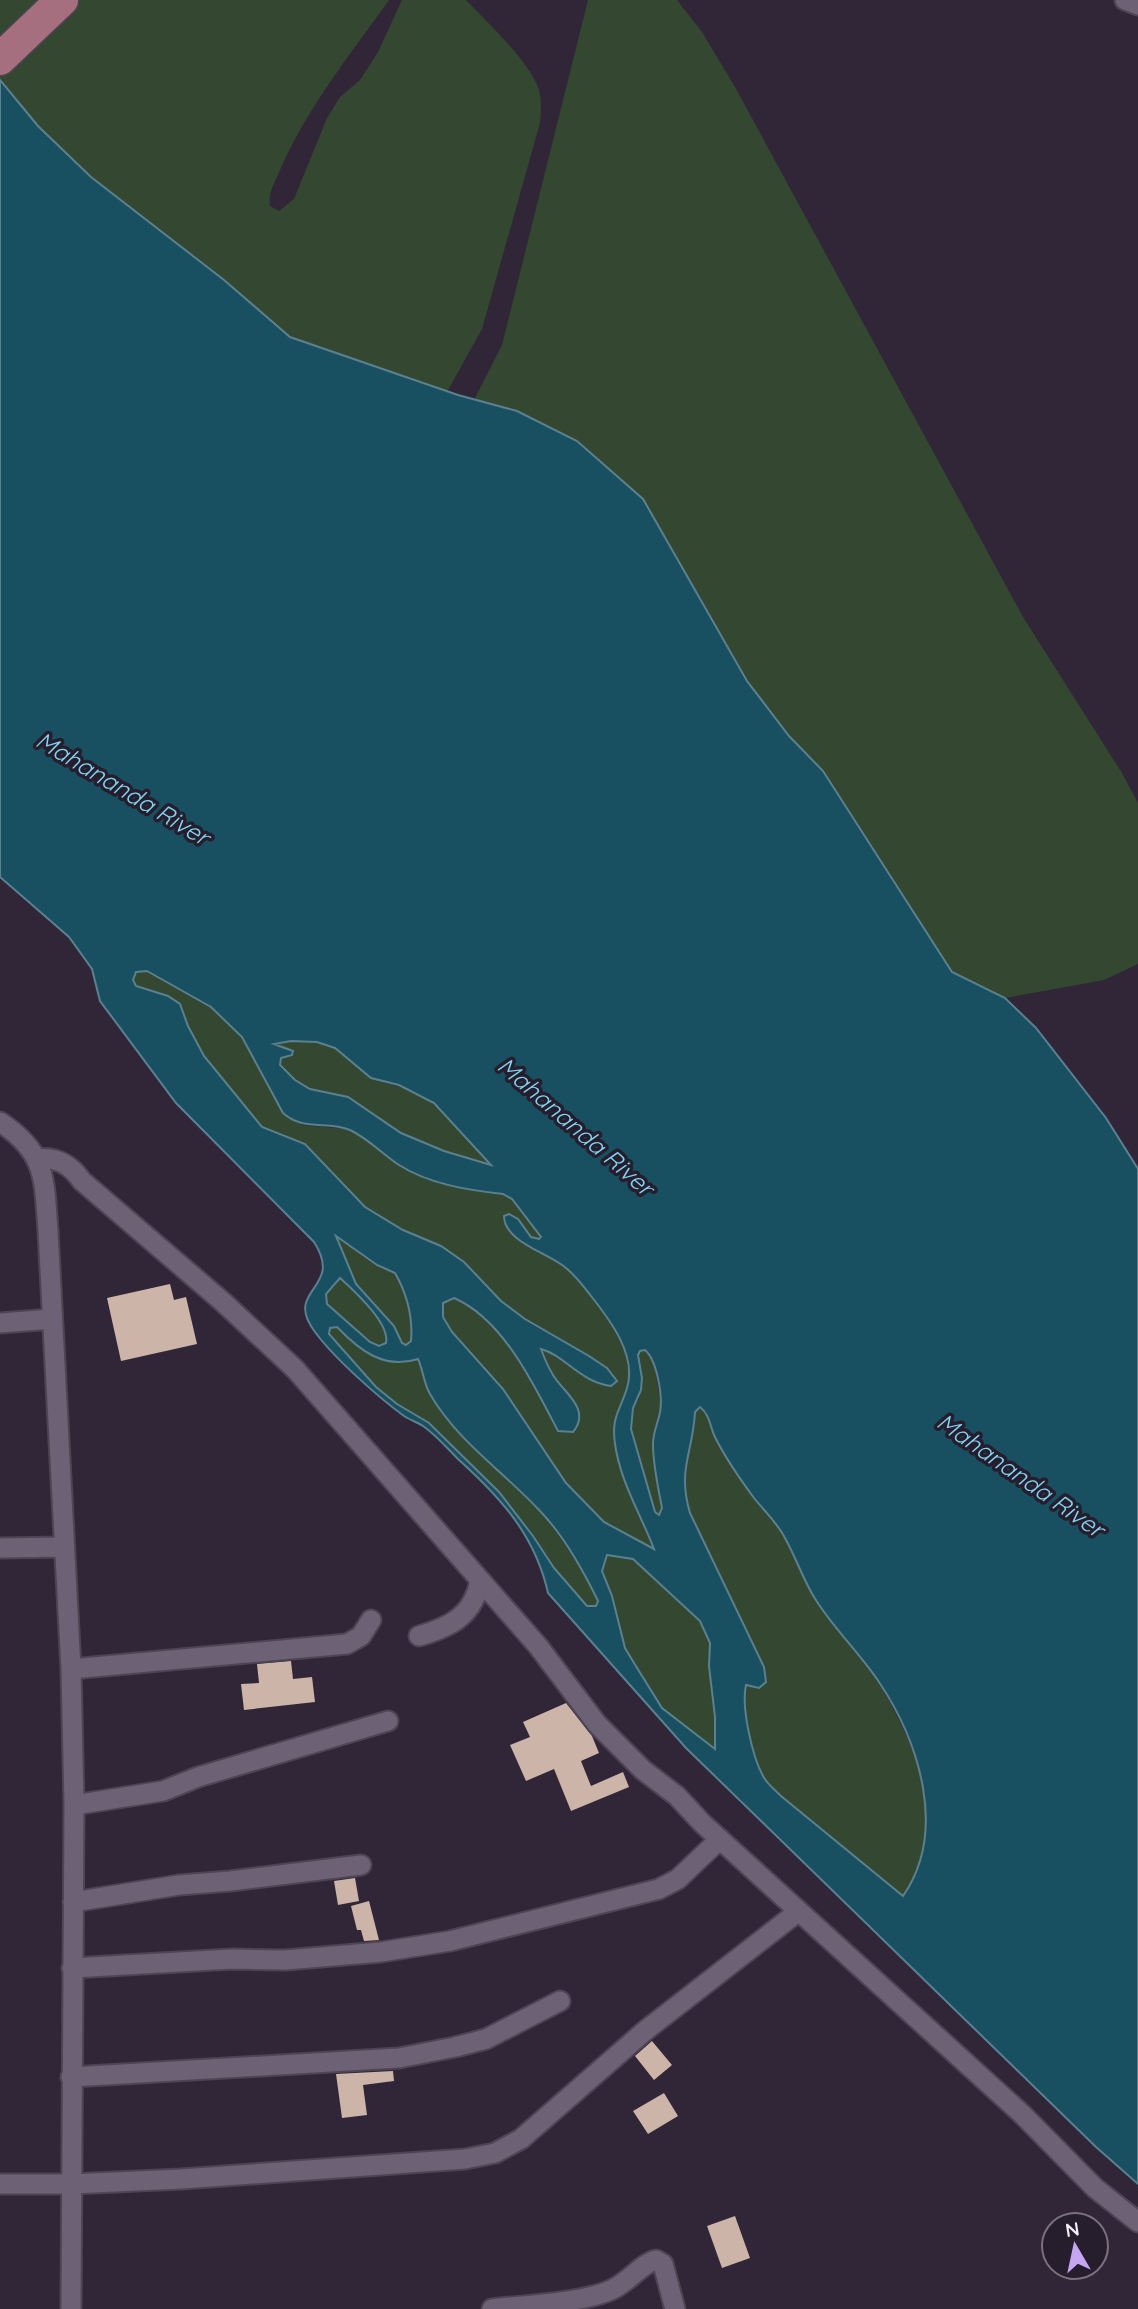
<svg xmlns="http://www.w3.org/2000/svg" width="1138" height="2309" viewBox="0 0 1138 2309" font-family="Quicksand,sans-serif">
<rect width="100%" height="100%" fill="#302637"/>
<path fill="#344730" d="M0 0H389C350 55 307 108 280 170 275 182 268 192 270 206L279 211 294 199 327 118 340 97 360 80 378 52 402 0H466C487 22 530 62 539 90 542 101 541 112 540 123L482 329 447 392 290 337 224 280 91 177 38 126 0 80Z
M588 0H677L702 32 735 87 1023 617 1122 773 1138 803V964L1104 980 1005 998 952 972 823 771 789 736 747 681 517 411 474 400 502 345Z
M147 971 211 1007 242 1037 302 1125 348 1129 369 1141 395 1163 503 1194 512 1199 541 1237 540 1239 531 1237 518 1219 509 1214 535 1248 568 1269 591 1296 615 1329 625 1350 628 1371 635 1507 654 1550 604 1522 566 1483 503 1389 452 1332 443 1317V1303L454 1298C498 1317 519 1365 544 1404L565 1388 554 1377 540 1348 547 1351 580 1374 601 1385 607 1368 589 1356 525 1319 501 1301 464 1262 441 1246 403 1230 365 1207 305 1144 262 1127 204 1056 188 1026 180 1004 136 986 133 980 136 972Z
M291 1041 317 1042 335 1048 384 1082 411 1090 434 1103 493 1166 444 1151 401 1133 348 1097 310 1089 295 1080 280 1065 281 1058 292 1055V1051L272 1044Z
M335 1235C349 1244 361 1257 375 1264 381 1267 390 1268 395 1273 410 1287 412 1321 411 1341L406 1345 398 1337 394 1326 356 1284Z
M340 1278C353 1291 389 1323 386 1343L379 1347 370 1342 327 1304 325 1294 334 1287Z
M337 1327C359 1349 385 1371 418 1359L429 1393 467 1441 542 1512 581 1568 598 1601 596 1606H587L554 1568 499 1492 429 1423 397 1404 376 1387 329 1334 330 1328Z
M645 1350 654 1363 661 1405 654 1432 653 1447 662 1508 658 1515 655 1512 631 1429 633 1408 639 1399 642 1378 638 1355 640 1351Z
M697 1407 706 1411C717 1442 734 1473 755 1499 759 1504 765 1509 769 1514 794 1544 813 1579 833 1611 885 1692 967 1800 903 1896L781 1796C775 1790 767 1784 763 1776 752 1755 740 1708 746 1685H752L764 1667 690 1513 684 1495V1469Z
M607 1555 633 1559 700 1621 710 1643 709 1666 715 1717V1750L662 1708 634 1663 625 1648 602 1571Z"/>
<path fill="#195061" stroke="#5b808f" stroke-width="2" fill-rule="evenodd" d="M0 80 38 126 91 177 224 280 290 337 458 395 517 411 577 441 643 499 747 681 789 736 823 771 952 972 1005 998 1036 1028 1106 1118 1138 1169V2184L1096 2147 686 1748 548 1593C535 1535 501 1498 458 1459 447 1448 436 1435 423 1426 417 1422 410 1420 404 1416 378 1397 334 1358 315 1332 282 1288 345 1290 314 1242L176 1103 100 1001 92 969 69 937 0 877ZM147 971 211 1007 242 1037 283 1113C304 1132 327 1120 350 1130 369 1139 382 1154 399 1165 429 1184 467 1190 503 1194L512 1199 541 1237 539 1239 531 1237 518 1219 509 1214 504 1216C504 1242 549 1253 566 1268 576 1276 584 1287 591 1296 610 1320 637 1355 627 1388 620 1411 611 1417 615 1444 620 1481 641 1515 654 1549L604 1522 566 1483 503 1389 452 1332 443 1317V1303L454 1298C503 1319 534 1385 558 1431L573 1432C592 1409 563 1392 553 1375 548 1367 544 1357 541 1349 564 1355 580 1382 611 1386L617 1381 607 1368 589 1356 525 1319 501 1301 464 1262 441 1246 403 1230 365 1207 305 1144 262 1127 204 1056 188 1026 180 1004 168 996 136 986 133 980 136 972ZM291 1041 317 1042 335 1048 371 1078 399 1085 434 1103 491 1165 444 1151 401 1133 348 1097 310 1089 295 1080 280 1065 281 1058 292 1055 293 1051 274 1044ZM336 1236 377 1265 395 1273C407 1294 413 1317 411 1341L406 1345 402 1343 394 1326 356 1284ZM340 1278C354 1291 390 1323 386 1343L379 1346 370 1342 327 1304 326 1294ZM337 1327C359 1350 384 1370 418 1359 423 1370 424 1384 430 1394 457 1441 504 1472 540 1511 564 1536 583 1570 598 1601L596 1606H587L554 1568 533 1536 499 1492 429 1423 397 1404 376 1387 329 1334 330 1328ZM645 1350C657 1360 663 1397 660 1412 658 1423 653 1432 653 1444 653 1466 658 1486 662 1508L659 1515 655 1512 631 1429 633 1408 641 1390 642 1378 638 1355 640 1351ZM700 1407C709 1414 710 1425 714 1435 724 1456 740 1479 754 1498 765 1512 778 1523 786 1540 796 1558 803 1579 814 1597 832 1627 859 1652 879 1682 919 1742 948 1831 903 1896L781 1796C775 1790 767 1784 763 1776 752 1756 741 1706 746 1685L759 1688 766 1682 764 1667 690 1513C677 1469 693 1453 695 1412ZM607 1555 633 1559 700 1621 710 1643 709 1666 715 1717V1749L662 1708 634 1663 625 1648 612 1596 602 1571Z"/>
<path fill="#cdb4a9" d="M170 1284 174 1300 186 1297 197 1344 121 1361 107 1298Z
M291 1661 293 1679 312 1677 315 1702 244 1710 241 1684 259 1683 257 1664Z
M566 1703 592 1736 599 1753 581 1761 591 1786 623 1772 629 1787 571 1811 554 1769 526 1781 510 1745 530 1737 523 1722Z
M355 1878 359 1901 338 1905 334 1881Z
M369 1901 379 1940 364 1941 361 1930H357L351 1906Z
M652 2041 672 2065 654 2080 635 2056Z
M393 2071 394 2081 363 2085 367 2115 342 2118 336 2074Z
M664 2093 678 2116 648 2134 633 2111Z
M735 2216 750 2258 722 2268 707 2226Z"/>
<g fill="none" stroke-linecap="round" stroke-linejoin="round">
<g stroke="#4d4553" stroke-width="23">
<path id="minor" d="M1125 0 1138 5
M0 1122C47 1153 44 1179 48 1231L71 1669 74 1805 71 2309
M37 1159C56 1156 71 1165 82 1181L223 1302 295 1369 538 1646 597 1724 643 1770 677 1796 702 1823 1023 2115 1095 2188 1138 2222
M0 1323 52 1319
M0 1548 64 1547
M419 1636C451 1627 474 1615 480 1580
M71 1669 347 1644 361 1636 371 1620
M74 1805 163 1791 198 1777 388 1721
M73 1902 179 1885 230 1881 361 1865
M72 1968 232 1959 285 1960 381 1952 450 1941 659 1889 678 1879 720 1839
M71 2077 399 2058 455 2047 486 2039 560 2001
M0 2184H71L181 2179 465 2159 495 2153 521 2139 646 2030 799 1911
M492 2309C525 2305 582 2303 611 2290 626 2284 644 2262 656 2260L663 2264 675 2309"/>
</g>
<g stroke="#4d4553" stroke-width="35">
<path id="primary" d="M0 59 62 0"/>
</g>
<use href="#minor" stroke="#6d6275" stroke-width="19"/>
<use href="#primary" stroke="#a56f7f" stroke-width="32"/>
</g>
<g text-anchor="middle" dominant-baseline="central" stroke-width="7" stroke-linejoin="round" paint-order="stroke">
<g font-size="24" font-style="italic" fill="#81d6f3" stroke="#261d2d">
<text transform="translate(123 788) rotate(31)">Mahananda River</text>
<text transform="translate(576 1126) rotate(41)">Mahananda River</text>
<text transform="translate(1021 1475) rotate(35)">Mahananda River</text>
</g>
</g>
<g transform="translate(1075 2246) rotate(351)"><circle r="33" fill="#261d2d" stroke="#79717f" stroke-width="2"/>
<path d="M0-5L12 26L0 18L-12 26Z" fill="#c6a6f0"/>
<text y="-10" font-size="19" font-weight="bold" text-anchor="middle" fill="#f5effa">N</text>
</g>
</svg>
